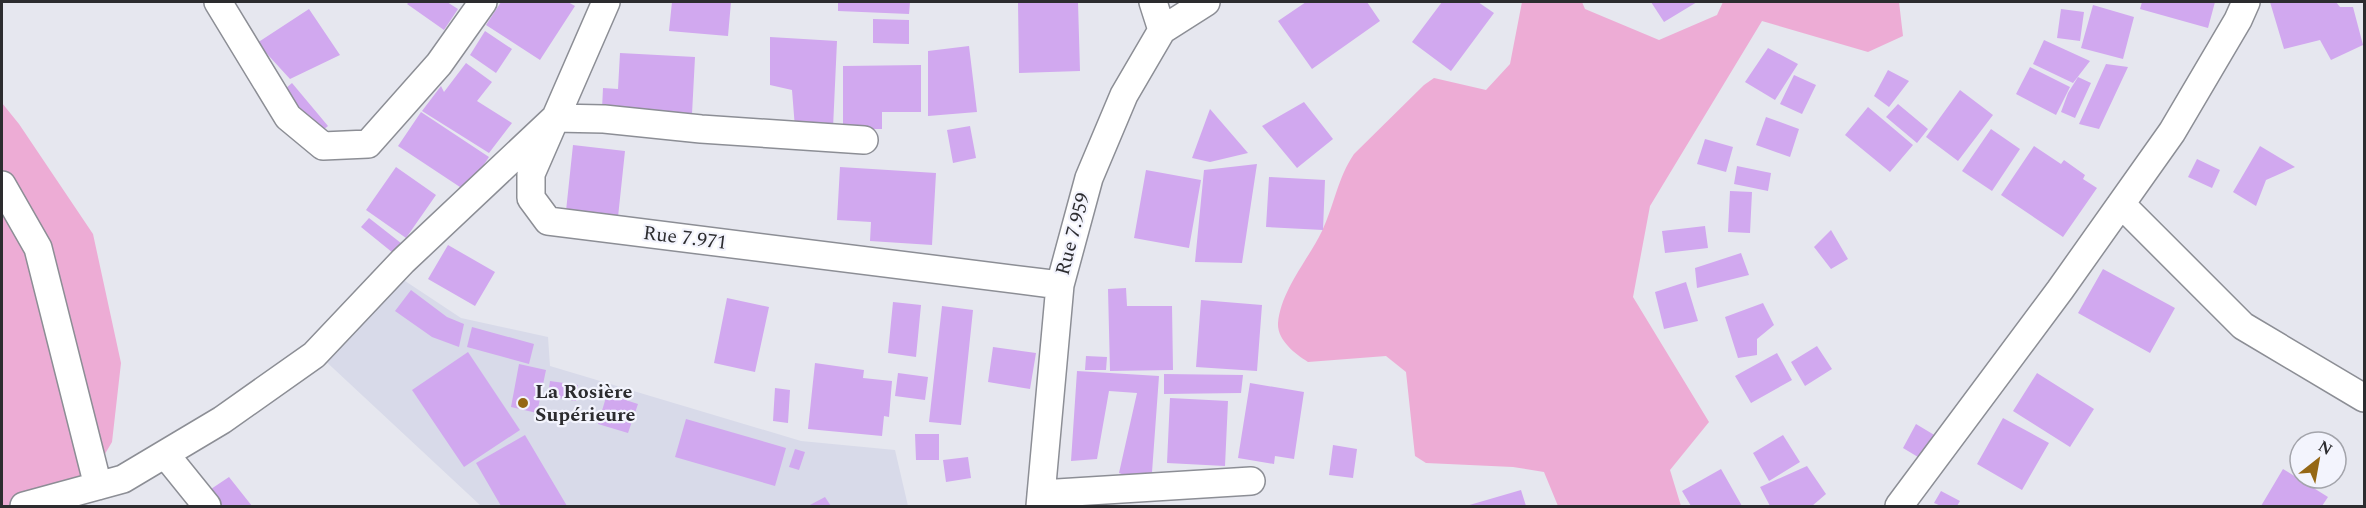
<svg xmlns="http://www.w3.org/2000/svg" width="2366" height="508" viewBox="0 0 2366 508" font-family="Spectral,serif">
<rect width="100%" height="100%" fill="#e6e7ef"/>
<path fill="#d8dae9" d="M393 273 461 318 548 337 550 366 801 441 895 450 908 506H481L319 355Z"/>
<path fill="#edacd5" d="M1522 2H1582L1585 9 1659 40 1717 15 1723 2H1899L1903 36 1868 52 1762 21 1650 206 1633 297 1709 422 1670 470 1681 506H1558L1544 472 1513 467 1426 463 1415 456 1406 372 1386 356 1308 362C1295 354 1277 340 1278 323 1281 290 1308 260 1322 231 1334 206 1338 177 1354 154L1424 85 1434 78 1486 90 1510 64Z
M2 103 19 124 93 234 121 363 112 442 99 464 50 506H2Z"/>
<path fill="#d1a8ef" d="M409 2H447L458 9 444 30 407 4Z
M501 2H568L575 6 540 60 486 25Z
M672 2H731L728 36 669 31Z
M838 2H910L909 14 838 11Z
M1018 2H1078L1080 71 1019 73Z
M1306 2H1367L1380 21 1312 69 1278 21Z
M1442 2H1478L1494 13 1451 71 1412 42Z
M1651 2H1697L1664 22Z
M2142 2H2215L2208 28 2140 9Z
M2270 2H2336L2340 7H2353L2363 45 2331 60 2320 40 2284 49Z
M2093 5 2134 17 2123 59 2081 48Z
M309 9 340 55 290 79 257 43Z
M2061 9 2084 12 2080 41 2057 38Z
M873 19 909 20V44L873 43Z
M485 31 512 49 496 73 470 55Z
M770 37 837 41 833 128H795L792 90 770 85Z
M2044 40 2090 61 2073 83 2033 64Z
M969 46 977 112 928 116V51Z
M1768 48 1798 64 1775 100 1745 82Z
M620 53 695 57 692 114 602 109 603 88 618 89Z
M466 63 492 82 477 101 512 123 489 153 422 111 441 86 444 92Z
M2106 64 2128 67 2099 129 2079 124Z
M921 65V112H882V129H843V66Z
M2030 67 2070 87 2056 115 2016 94Z
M1888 70 1909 81 1889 107 1874 96Z
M1794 75 1816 85 1802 114 1780 104Z
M2078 77 2091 83 2075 118 2061 112 2068 93Z
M292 83 328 126 306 144 271 101Z
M1960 90 1993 115 1958 161 1926 137Z
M1304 102 1333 139 1297 168 1262 126Z
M1898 104 1928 129 1917 143 1886 117Z
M1868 107 1913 145 1890 172 1845 135Z
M1210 109 1248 153 1210 162 1192 158Z
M421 112 489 157 466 191 398 146Z
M1766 117 1799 129 1790 157 1756 145Z
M970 126 976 158 953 163 947 130Z
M1991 129 2020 149 1992 191 1962 171Z
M1705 139 1733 147 1726 172 1697 164Z
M573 145 625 151 618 217 566 211Z
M2034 146 2061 164 2064 160 2085 175 2083 179 2097 188 2063 237 2001 195Z
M2260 146 2295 167 2266 180 2256 206 2233 192Z
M2197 159 2220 170 2212 188 2188 177Z
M1257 164 1242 263 1195 262 1204 170Z
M1737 166 1771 173 1768 191 1734 184Z
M396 167 436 195 406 238 366 210Z
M840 167 936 173 932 245 870 241 871 222 837 220Z
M1146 170 1201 180 1189 248 1134 238Z
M1269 177 1325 180 1323 230 1266 227Z
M1730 191 1752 192 1750 233 1728 232Z
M369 218 406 247 398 257 361 227Z
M1705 226 1708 248 1665 253 1662 231Z
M1831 230 1848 259 1831 269 1814 247Z
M448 245 495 272 475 306 428 279Z
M1741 253 1749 275 1697 288 1695 268Z
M2103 269 2175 308 2150 353 2078 313Z
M1686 282 1698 321 1664 329 1655 292Z
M1126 288 1127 306H1172L1173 370 1110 371 1108 289Z
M411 290 447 317 464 324 459 347 432 337 395 311Z
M727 298 769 307 755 372 714 363Z
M1201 300 1262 305 1257 371 1196 367Z
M893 302 921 305 916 357 888 353Z
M1763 303 1774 325 1757 339V355L1738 358 1725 317Z
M942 306 973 310 961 425 929 422Z
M472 327 534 344 529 364 467 347Z
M1817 346 1832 369 1805 386 1791 362Z
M993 347 1036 353 1030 389 988 382Z
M468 352 520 430 464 467 412 390Z
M1777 353 1792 380 1751 403 1735 376Z
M1086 356 1107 357 1106 370H1085Z
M815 363 864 370 863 378 892 381 889 417 884 416 882 436 808 429Z
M519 364 546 370 537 413 511 407Z
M1077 371 1159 376 1151 486 1119 473 1137 393 1109 391 1097 459 1071 461Z
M898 373 928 377 925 400 895 396Z
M2037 373 2094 409 2070 447 2013 411Z
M1164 374 1243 375 1241 393 1164 394Z
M550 381 578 385 576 401 548 396Z
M1250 383 1304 392 1294 459 1275 456 1274 464 1238 458Z
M775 388 790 390 788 423 773 421Z
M607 394 638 404 628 433 598 424Z
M1170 398 1228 401 1225 466 1167 463Z
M2003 418 2049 443 2022 490 1977 464Z
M686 419 786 448 775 486 675 457Z
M1916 424 1936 436 1923 460 1903 448Z
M915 434H939V460H916Z
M525 435 567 506H501L476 463Z
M1783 435 1800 462 1769 481 1753 453Z
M1333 445 1357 449 1353 478 1329 475Z
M795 449 805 452 799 470 789 467Z
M968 457 971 478 946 482 943 460Z
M1807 466 1826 494 1812 506H1770L1760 487Z
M1721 469 1742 506H1691L1682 491Z
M2283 469 2328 497 2322 506H2261Z
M229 477 252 506H221L208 491Z
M1521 490 1526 506H1466Z
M1941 491 1960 501 1957 506H1941L1934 503Z
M825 497 831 506H808Z"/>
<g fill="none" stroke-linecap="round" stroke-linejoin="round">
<g stroke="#8c8e95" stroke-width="30">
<path id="minor" d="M218 2 288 117 323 146 368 144 439 64 483 2
M606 2 531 174V198L548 221 1060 285
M1153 2 1162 30
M2 185 38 248 98 486
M2121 204 2243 326 2364 398
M165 454 207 506
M1041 494 1251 481
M24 506 123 479 222 420 314 355 403 261 555 118 604 119 701 129 864 140
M1040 506 1060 285 1089 178 1124 95 1162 30 1206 2
M1899 506 2060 290 2172 132 2238 20 2246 2"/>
</g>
<use href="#minor" stroke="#fff" stroke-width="27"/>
</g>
<circle fill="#956715" stroke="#f3f4fd" stroke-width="2" cx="523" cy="403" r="6"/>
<g text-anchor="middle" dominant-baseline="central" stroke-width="4.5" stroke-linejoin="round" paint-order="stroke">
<g font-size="20" fill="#2c2c2f" stroke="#f3f4fd">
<text transform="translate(1073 234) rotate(-75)">Rue 7.959</text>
<text transform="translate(685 238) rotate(7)">Rue 7.971</text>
</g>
<g font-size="20" font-weight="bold" fill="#2c2c2f" stroke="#f3f4fd" text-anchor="start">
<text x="535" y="392">La Rosière<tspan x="535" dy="23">Supérieure</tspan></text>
</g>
</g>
<rect width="2366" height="508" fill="none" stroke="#2c2c2f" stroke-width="6"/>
<g transform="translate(2318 460) rotate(31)"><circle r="28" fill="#f3f4fd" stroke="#a3a4ab" stroke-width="1.5"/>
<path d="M0-4.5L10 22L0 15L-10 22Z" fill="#956715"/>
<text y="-9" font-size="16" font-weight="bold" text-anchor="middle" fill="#2c2c2f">N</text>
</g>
</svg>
